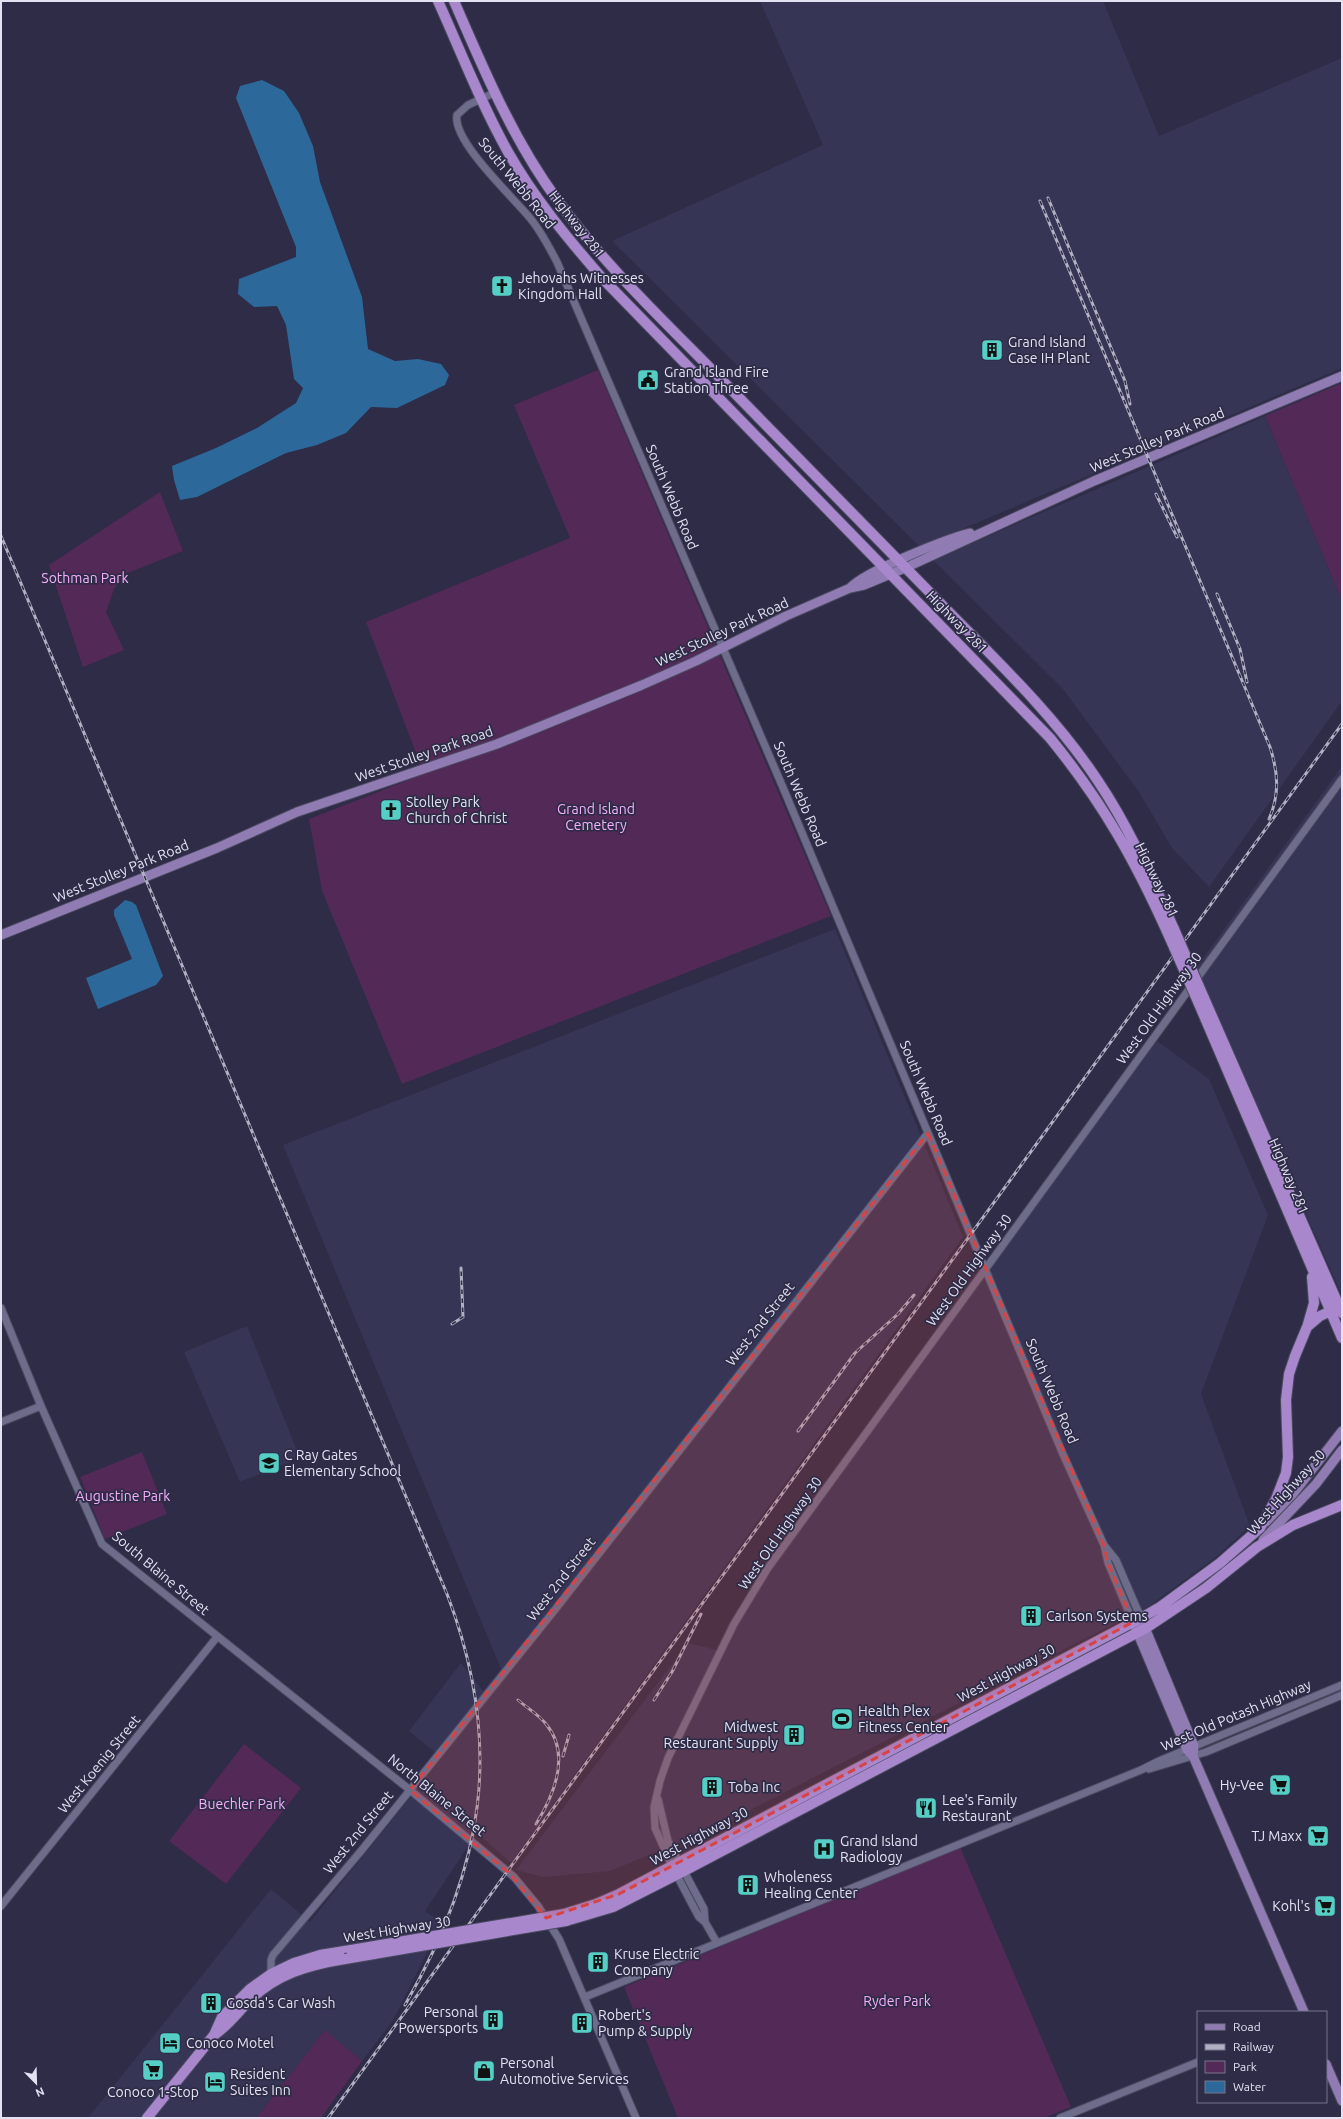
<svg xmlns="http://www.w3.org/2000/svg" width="1343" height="2119" viewBox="0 0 1343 2119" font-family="Ubuntu,sans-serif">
<rect width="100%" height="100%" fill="#2e2c47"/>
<path fill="#363555" d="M760 1H1103L1159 136 1342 58V368L920 547 612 241 823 145Z
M1265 416 1342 601V701L1209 887 1172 848 1139 792 1063 689 933 560Z
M1342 766V1295L1196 968Z
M835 929 963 1237 511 1863 477 1833 425 1911 442 1923 392 2022 362 2061 325 2031 256 2118H88L271 1889 310 1922 442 1758 409 1731 461 1663 483 1691 501 1669 283 1145Z
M1157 1041 1209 1079 1268 1215 1201 1394 1250 1526 1216 1557 1149 1606 715 1828 610 1871 544 1877 516 1870 688 1643 725 1652 758 1584Z
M247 1326 300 1458 240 1482 184 1352Z"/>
<path fill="#532957" d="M598 370 831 916 402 1084 322 891 309 819 424 774 366 622 570 538 514 405Z
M1342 383V601L1265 416Z
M160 492 183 551 125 574 114 589 106 612 124 650 83 667 49 565Z
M142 1452 167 1514 105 1539 80 1477Z
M244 1744 301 1788 226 1884 169 1841Z
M960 1847 1071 2107 1044 2118H678L624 1987Z
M325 2030 362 2061 321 2118H256Z"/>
<path fill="#2d689a" d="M262 80 284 91 299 113 313 146 320 182 362 297 368 349 395 361 418 359 441 364 449 375 445 385 397 408 371 407 346 433 317 445 286 453 197 497 180 500 174 480 172 466 216 448 257 428 296 403 303 388 294 379 286 325 277 306 254 307 238 294 239 279 296 257V247L236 98 240 86Z
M125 900 132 902 136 905 163 976 156 985 98 1009 86 978 132 959 114 915V910Z"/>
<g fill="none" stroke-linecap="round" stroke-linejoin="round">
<g stroke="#4b4a60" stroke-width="9">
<path id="minor" d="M494 93 468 105 457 115C452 141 513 197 530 218 541 231 549 247 557 262L784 790 1062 1452 1104 1545 1108 1563 1133 1622
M1 1308 41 1406 102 1544 410 1790 514 1877 538 1906 559 1939 636 2118
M1 1422 41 1406
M1104 1545 1116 1560 1141 1618
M1149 1769 1206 1752 1342 1695
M658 1799 668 1841 704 1909 705 1922
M1 1906 217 1637
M717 1943 705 1922 699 1917 692 1904 672 1866 655 1828 654 1807 660 1781 668 1758 734 1624 768 1568 1342 779
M271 1974V1960L273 1955 361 1851 554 1611 928 1133
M585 1997 1141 1770 1159 1761 1342 1685
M1060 2118 1198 2062"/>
</g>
<g stroke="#4b4a60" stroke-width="11">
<path id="major" d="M850 588C866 571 946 539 970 533
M1 935 217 848 297 812 497 744 642 685 696 661 786 616 850 588 864 585 905 568 1094 481 1342 376
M1266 1522 1293 1494 1342 1431
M1263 1540 1316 1484 1342 1450
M1141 1618 1194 1746 1193 1756 1304 2012
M1133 1622 1187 1750 1193 1756
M1326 2064 1342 2101"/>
</g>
<g stroke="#4b4a60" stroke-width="12">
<path id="highway" d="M438 1C461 52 481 104 508 152 534 198 568 239 603 279L1050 738C1103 803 1135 860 1169 936
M454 1C484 70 513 140 558 201 604 264 661 318 715 373 791 451 867 529 944 607 998 662 1055 716 1098 781 1129 827 1151 878 1174 929
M1204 998 1342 1313
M1199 1004 1342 1338
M1308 1324 1314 1303 1312 1277
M564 1914 596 1904 619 1894 1141 1618 1160 1607 1220 1563 1260 1528 1276 1499 1286 1473 1288 1457 1286 1400 1289 1374 1295 1356 1307 1327 1320 1316 1342 1306
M566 1921 613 1907 684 1871 1146 1628 1206 1588 1257 1547 1293 1525 1342 1505
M214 2035C228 2026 237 2013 249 2001 276 1974 308 1965 345 1959
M147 2118 214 2035 222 2017 250 1989 271 1974 294 1963 320 1955 351 1950"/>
</g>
<use href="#minor" stroke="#6d6c8b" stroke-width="7"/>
<use href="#major" stroke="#907cb3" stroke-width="9"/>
<use href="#highway" stroke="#a887cd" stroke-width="10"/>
<g stroke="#b1b1c4" stroke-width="3">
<path id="rail" d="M1048 198 1125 381 1130 404
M1040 201 1270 747C1278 772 1280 794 1269 819
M1156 494 1177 537
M1 536 447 1594C505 1745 484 1868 405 2005
M1217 594 1240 649 1247 682
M452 1324 463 1317 461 1268
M798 1431 855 1353 898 1314 914 1295
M518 1700C527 1708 538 1714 546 1724 571 1754 554 1795 536 1824
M654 1700 672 1672 701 1614
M563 1756 569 1735
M328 2118 1342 724"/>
</g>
<use href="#rail" stroke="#2e2c47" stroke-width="1.5" stroke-dasharray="4.5" stroke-linecap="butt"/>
<g stroke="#4b4a60" stroke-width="12" stroke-linecap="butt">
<path id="highway-bridge" d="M1174 929 1204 998
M1169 936 1199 1004
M351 1950 564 1914
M345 1959 566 1921"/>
</g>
<use href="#highway-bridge" stroke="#a887cd" stroke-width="10"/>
</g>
<path fill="#d84446" fill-opacity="0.2" stroke="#d84446" stroke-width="3" stroke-dasharray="8 5" stroke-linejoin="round" d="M928 1133 1104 1545 1108 1563 1133 1622 619 1894 546 1918 510 1874 410 1790Z"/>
<defs>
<g id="church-square" transform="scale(1.15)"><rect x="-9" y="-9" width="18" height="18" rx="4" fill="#55cec5" stroke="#2e2c47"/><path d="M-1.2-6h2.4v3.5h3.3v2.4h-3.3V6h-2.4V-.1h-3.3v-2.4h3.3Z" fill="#111"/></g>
<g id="building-square" transform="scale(1.15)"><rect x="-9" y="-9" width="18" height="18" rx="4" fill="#55cec5" stroke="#2e2c47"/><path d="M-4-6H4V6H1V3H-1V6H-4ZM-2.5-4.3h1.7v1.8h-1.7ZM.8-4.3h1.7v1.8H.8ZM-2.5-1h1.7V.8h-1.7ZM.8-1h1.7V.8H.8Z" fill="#111"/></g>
<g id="civic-square" transform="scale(1.15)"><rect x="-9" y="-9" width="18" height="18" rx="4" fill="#55cec5" stroke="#2e2c47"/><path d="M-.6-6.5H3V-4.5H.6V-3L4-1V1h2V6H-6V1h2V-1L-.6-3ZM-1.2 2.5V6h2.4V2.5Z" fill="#111"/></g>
<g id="school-square" transform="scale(1.15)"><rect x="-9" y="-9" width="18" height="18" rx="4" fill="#55cec5" stroke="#2e2c47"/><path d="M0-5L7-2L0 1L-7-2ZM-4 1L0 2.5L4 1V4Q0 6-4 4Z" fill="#111"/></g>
<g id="stadium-square" transform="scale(1.15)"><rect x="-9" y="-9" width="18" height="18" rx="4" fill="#55cec5" stroke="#2e2c47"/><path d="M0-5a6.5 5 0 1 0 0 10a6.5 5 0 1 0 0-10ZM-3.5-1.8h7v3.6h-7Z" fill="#111"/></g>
<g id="supermarket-square" transform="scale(1.15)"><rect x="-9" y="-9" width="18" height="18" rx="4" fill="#55cec5" stroke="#2e2c47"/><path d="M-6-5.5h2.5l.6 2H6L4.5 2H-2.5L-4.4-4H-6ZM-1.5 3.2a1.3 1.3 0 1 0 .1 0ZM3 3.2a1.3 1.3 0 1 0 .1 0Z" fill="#111"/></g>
<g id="restaurant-square" transform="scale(1.15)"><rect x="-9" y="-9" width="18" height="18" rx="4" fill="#55cec5" stroke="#2e2c47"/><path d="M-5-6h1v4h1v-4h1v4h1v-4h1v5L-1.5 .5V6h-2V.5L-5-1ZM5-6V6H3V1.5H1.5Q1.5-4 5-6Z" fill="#111"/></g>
<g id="hospital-square" transform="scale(1.15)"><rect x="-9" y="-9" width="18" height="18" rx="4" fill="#55cec5" stroke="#2e2c47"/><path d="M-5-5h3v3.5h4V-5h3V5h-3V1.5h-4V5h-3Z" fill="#111"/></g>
<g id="hotel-square" transform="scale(1.15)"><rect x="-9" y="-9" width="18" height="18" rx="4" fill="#55cec5" stroke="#2e2c47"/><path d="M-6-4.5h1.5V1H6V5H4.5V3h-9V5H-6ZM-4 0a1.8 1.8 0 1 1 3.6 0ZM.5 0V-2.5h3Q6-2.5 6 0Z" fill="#111"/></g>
<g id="shop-square" transform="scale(1.15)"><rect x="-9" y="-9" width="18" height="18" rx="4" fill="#55cec5" stroke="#2e2c47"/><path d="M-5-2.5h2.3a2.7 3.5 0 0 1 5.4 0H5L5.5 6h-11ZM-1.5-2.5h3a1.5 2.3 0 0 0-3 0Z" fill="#111"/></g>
</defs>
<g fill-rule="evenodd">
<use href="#church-square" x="502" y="286"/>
<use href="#building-square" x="992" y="350"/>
<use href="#civic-square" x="648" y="380"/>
<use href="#church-square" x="391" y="810"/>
<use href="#school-square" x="269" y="1463"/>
<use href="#building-square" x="1031" y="1616"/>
<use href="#stadium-square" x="842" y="1719"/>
<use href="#building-square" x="794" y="1735"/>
<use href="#supermarket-square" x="1280" y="1785"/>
<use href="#building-square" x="712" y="1787"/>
<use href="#restaurant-square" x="926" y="1808"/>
<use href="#supermarket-square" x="1318" y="1836"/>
<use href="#hospital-square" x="824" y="1849"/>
<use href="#building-square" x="748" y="1885"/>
<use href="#supermarket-square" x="1325" y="1906"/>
<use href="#building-square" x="598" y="1962"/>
<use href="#building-square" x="211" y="2003"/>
<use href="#building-square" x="493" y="2020"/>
<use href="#building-square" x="582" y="2023"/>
<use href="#hotel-square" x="170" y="2043"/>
<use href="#supermarket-square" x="153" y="2070"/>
<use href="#shop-square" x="484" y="2071"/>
<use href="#hotel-square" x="215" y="2082"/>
</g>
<g text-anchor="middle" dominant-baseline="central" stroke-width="3.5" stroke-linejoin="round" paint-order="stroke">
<g font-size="14" fill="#e2e2f3" stroke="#2e2c47">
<text transform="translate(517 183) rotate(51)">South Webb Road</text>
<text transform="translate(577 224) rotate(52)">Highway 281</text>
<text transform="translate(1157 440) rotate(-23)">West Stolley Park Road</text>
<text transform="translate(672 497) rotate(67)">South Webb Road</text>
<text transform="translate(957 622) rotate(46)">Highway 281</text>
<text transform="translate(722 632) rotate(-25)">West Stolley Park Road</text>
<text transform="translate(424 754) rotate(-19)">West Stolley Park Road</text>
<text transform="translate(800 794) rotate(67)">South Webb Road</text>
<text transform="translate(121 871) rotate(-22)">West Stolley Park Road</text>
<text transform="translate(1157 880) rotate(64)">Highway 281</text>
<text transform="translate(1159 1008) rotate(-54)">West Old Highway 30</text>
<text transform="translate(926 1093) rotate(67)">South Webb Road</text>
<text transform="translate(1289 1176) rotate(67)">Highway 281</text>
<text transform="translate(969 1270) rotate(-54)">West Old Highway 30</text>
<text transform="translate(760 1324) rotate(-52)">West 2nd Street</text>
<text transform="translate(1052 1391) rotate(67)">South Webb Road</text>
<text transform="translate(1286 1492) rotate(-48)">West Highway 30</text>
<text transform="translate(780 1533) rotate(-55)">West Old Highway 30</text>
<text transform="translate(161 1573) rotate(40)">South Blaine Street</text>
<text transform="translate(561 1579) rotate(-52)">West 2nd Street</text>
<text transform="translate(1006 1673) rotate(-28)">West Highway 30</text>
<text transform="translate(1236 1715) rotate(-23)">West Old Potash Highway</text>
<text transform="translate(99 1764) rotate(-51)">West Koenig Street</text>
<text transform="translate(437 1795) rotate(39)">North Blaine Street</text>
<text transform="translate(358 1832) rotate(-51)">West 2nd Street</text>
<text transform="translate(699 1836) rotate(-28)">West Highway 30</text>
<text transform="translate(397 1929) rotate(-9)">West Highway 30</text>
</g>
<g font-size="14" fill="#e2e2f3" stroke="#2e2c47" text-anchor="start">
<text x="518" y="278">Jehovahs Witnesses<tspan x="518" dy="16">Kingdom Hall</tspan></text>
<text x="1008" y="342">Grand Island<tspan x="1008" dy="16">Case IH Plant</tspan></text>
<text x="664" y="372">Grand Island Fire<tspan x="664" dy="16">Station Three</tspan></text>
<text x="406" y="802">Stolley Park<tspan x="406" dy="16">Church of Christ</tspan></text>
<text x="284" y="1455">C Ray Gates<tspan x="284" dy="16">Elementary School</tspan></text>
<text x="1046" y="1616">Carlson Systems</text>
<text x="858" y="1711">Health Plex<tspan x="858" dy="16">Fitness Center</tspan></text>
<text x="778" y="1727" text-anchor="end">Midwest<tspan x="778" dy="16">Restaurant Supply</tspan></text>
<text x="1264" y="1785" text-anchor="end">Hy-Vee</text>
<text x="728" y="1787">Toba Inc</text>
<text x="942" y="1800">Lee's Family<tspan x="942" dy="16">Restaurant</tspan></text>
<text x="1302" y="1836" text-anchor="end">TJ Maxx</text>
<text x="840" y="1841">Grand Island<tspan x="840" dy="16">Radiology</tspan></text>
<text x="764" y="1877">Wholeness<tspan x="764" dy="16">Healing Center</tspan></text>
<text x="1310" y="1906" text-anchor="end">Kohl's</text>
<text x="614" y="1954">Kruse Electric<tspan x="614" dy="16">Company</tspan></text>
<text x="226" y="2003">Gosda's Car Wash</text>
<text x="478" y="2012" text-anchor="end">Personal<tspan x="478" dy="16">Powersports</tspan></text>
<text x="598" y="2015">Robert's<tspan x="598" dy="16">Pump &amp; Supply</tspan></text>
<text x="186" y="2043">Conoco Motel</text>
<text x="500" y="2063">Personal<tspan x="500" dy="16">Automotive Services</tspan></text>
<text x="230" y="2074">Resident<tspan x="230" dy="16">Suites Inn</tspan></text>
<text x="153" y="2092" text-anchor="middle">Conoco 1-Stop</text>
</g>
<g font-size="14" fill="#f8b0fd" stroke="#2e2c47">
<text x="85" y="578">Sothman Park</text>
<text x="596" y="809">Grand Island<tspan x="596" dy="16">Cemetery</tspan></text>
<text x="123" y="1496">Augustine Park</text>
<text x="242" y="1804">Buechler Park</text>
<text x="897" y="2001">Ryder Park</text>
</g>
</g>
<rect width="1343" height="2119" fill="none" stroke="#e2e2f3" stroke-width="4"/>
<rect x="1197" y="2011" width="130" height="92" fill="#2e2c47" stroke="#76758c"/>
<rect x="1205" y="2024" width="20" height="6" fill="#907cb3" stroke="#76758c"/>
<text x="1233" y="2031" font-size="12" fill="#e2e2f3">Road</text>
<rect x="1205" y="2044" width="20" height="6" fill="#b1b1c4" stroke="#76758c"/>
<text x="1233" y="2051" font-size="12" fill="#e2e2f3">Railway</text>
<rect x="1205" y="2061" width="20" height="12" fill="#532957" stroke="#76758c"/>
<text x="1233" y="2071" font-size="12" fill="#e2e2f3">Park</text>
<rect x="1205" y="2081" width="20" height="12" fill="#2d689a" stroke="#76758c"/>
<text x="1233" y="2091" font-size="12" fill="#e2e2f3">Water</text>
<g transform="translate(36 2083) rotate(157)" stroke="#2e2c47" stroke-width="3" paint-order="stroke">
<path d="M0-3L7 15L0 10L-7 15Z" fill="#e2e2f3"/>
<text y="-6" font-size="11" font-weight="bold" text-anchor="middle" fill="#e2e2f3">N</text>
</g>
</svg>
